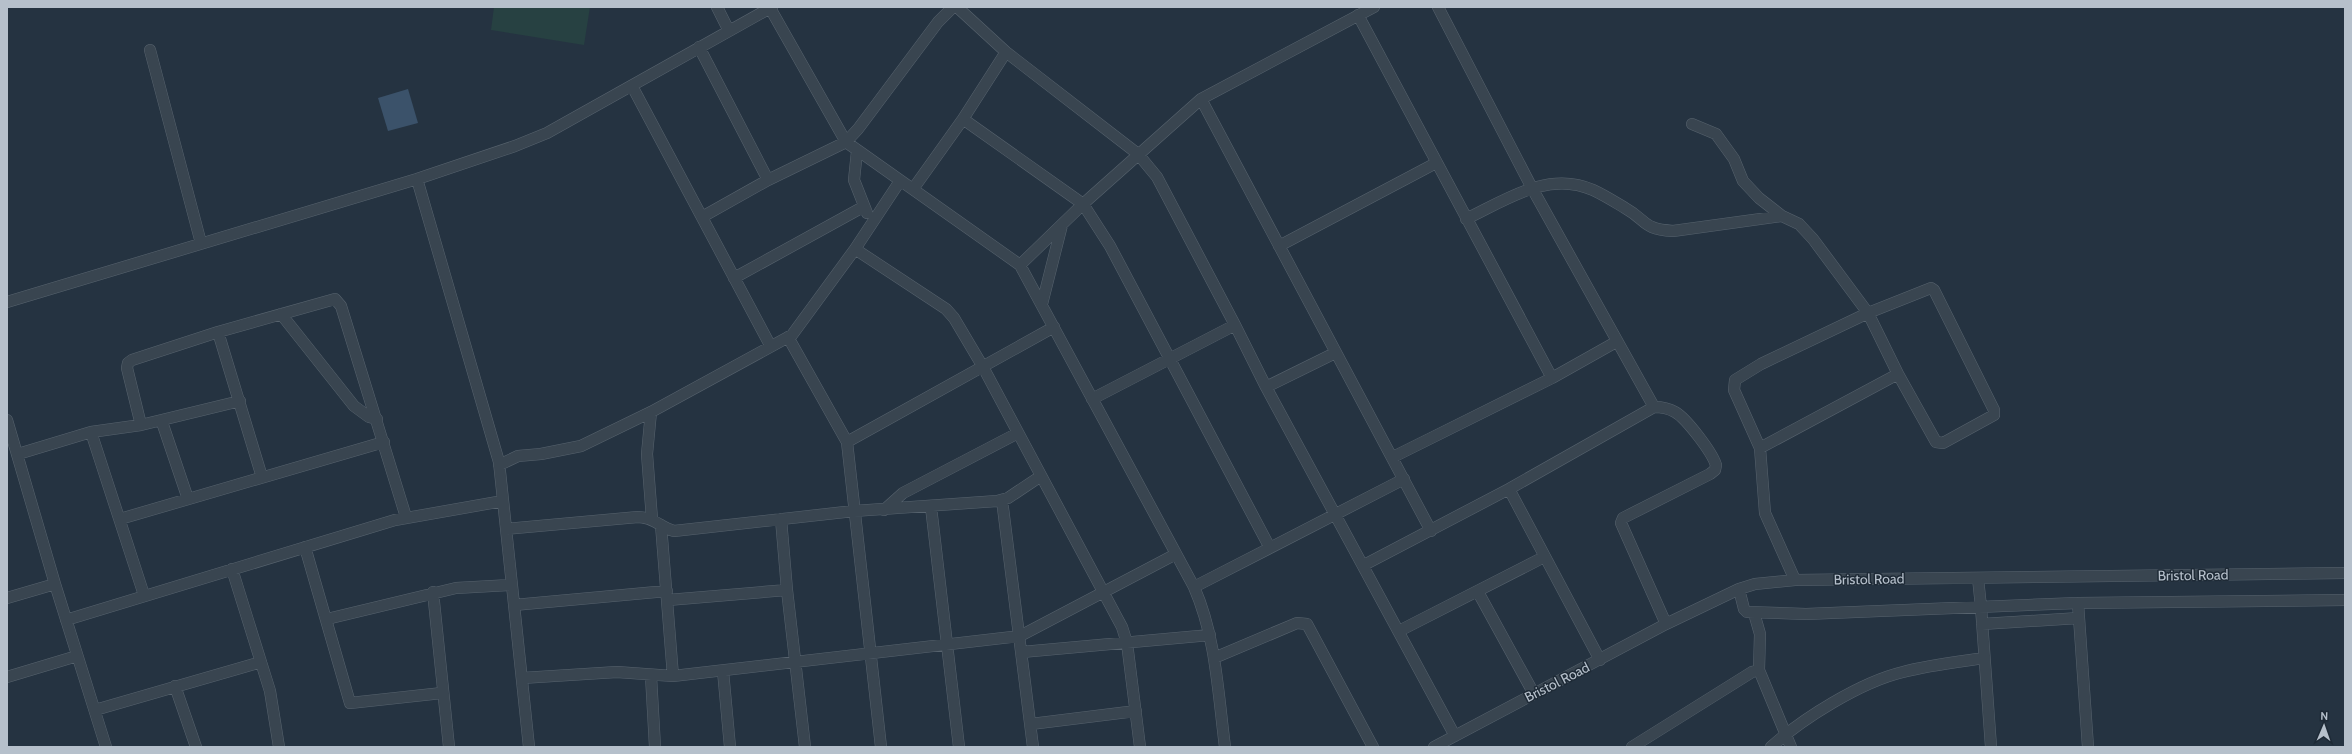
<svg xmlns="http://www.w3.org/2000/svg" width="2352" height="754" viewBox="0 0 2352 754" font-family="Cabin,sans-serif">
<rect width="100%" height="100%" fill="#253341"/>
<path fill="#274142" d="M494 7H590L584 45 491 30Z"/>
<path fill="#3b526a" d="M408 89 418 123 388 131 378 98Z"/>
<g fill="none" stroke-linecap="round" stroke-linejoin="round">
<g stroke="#57636e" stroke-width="12">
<path id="minor" d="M717 7 729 31
M957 7 1006 52 1138 154 1157 177 1235 325 1266 387 1455 736
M1438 7 1532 188 1654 407
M770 8 846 142 1020 265 1194 587C1216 637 1218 693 1225 747
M1358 15 1552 378
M699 47 768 180
M150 50 201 243
M632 86 770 345
M1201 99 1431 531
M963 119 1083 204 1110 246 1270 548
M1692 124 1716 134 1734 159 1743 181 1759 198 1782 216
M857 151 854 180 867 213
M417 179 499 462 529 747
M913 189 963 119 1006 52
M702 217 768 180 846 142 858 129 938 22 953 7
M1466 219C1506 200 1548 170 1593 190 1604 195 1615 202 1625 208 1648 221 1642 229 1673 231L1782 216 1799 224 1813 239 1868 313 1898 374 1760 448
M1279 246 1436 163
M855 249 946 309 954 318 983 367 1122 627 1127 643 1140 747
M1020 265 1083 204 1201 99 1374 7
M734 278 863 207
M7 302 417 179 515 146 547 133 772 7
M1042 304 1062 225
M281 314 354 406 369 417 377 419
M218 332 262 477
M788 337 847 442 881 747
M1266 387 1335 353
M1092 399 1235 325
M651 412 647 454 652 519
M7 420 55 584 106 747
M162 422 188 499
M141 425 240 401
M91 432 144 595
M847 442 1054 327
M18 454 91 432 141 425 127 368 128 363 132 360 218 332 335 299 341 306 406 517
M1393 457 1552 378 1616 342
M499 465 518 456 541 454 581 446 651 412 792 335 855 249 900 181
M1509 489 1600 660
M1002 500 1033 747
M931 507 959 747
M884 510 903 493 1018 433
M120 519 384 442
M661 525 673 676
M506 529 638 517C653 517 660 527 674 531L854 511 997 501 1008 498 1041 476
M305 547 350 703 442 693
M1364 565 1509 489 1654 407C1661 407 1668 408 1675 412 1686 418 1712 452 1716 465L1715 470 1710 474 1623 518 1621 523 1666 624
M232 569 270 691 279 747
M1978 578 1981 607 1991 747
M1795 580 1765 513 1760 448 1734 390 1735 380 1761 364 1868 313 1931 288 1934 290 1994 410V415L1943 443 1936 442 1898 374
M1194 587 1404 479
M1739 589 1744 609 1747 612 1806 614 2078 603 2345 600
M787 590 805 747
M433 592 449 747
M1478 592 1534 694
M7 598 55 584
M668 600 787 590 781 519
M2078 603 2088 747
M514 605 667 591
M1754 613 1760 634 1759 670
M327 619 456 588 511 585
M66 620 395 520 503 501
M1982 624 2079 618
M1399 631 1544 557
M1022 652 1210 635
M1214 658 1297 623 1307 624 1373 747
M723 671 730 747
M651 676 655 747
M7 677 77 656
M522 678 617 672 673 676 1020 636 1176 554
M175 686 196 747
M95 710 261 662
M1031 724 1136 711
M1434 747 1666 624 1739 589 1755 584 1795 580 2345 573
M1632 747 1752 672 1759 670 1791 747
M1771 747C1803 718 1861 682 1903 672 1929 665 1957 662 1984 658"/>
</g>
<use href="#minor" stroke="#394550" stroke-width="11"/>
</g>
<g text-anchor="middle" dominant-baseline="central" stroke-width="3" stroke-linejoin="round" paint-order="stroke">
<g font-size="14" fill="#b6c0cb" stroke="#1e2a36">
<text transform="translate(2193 575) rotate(-1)">Bristol Road</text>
<text transform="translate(1869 579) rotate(-1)">Bristol Road</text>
<text transform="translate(1557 682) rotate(-27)">Bristol Road</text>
</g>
</g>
<rect width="2352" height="754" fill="none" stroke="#b6c0cb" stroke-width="16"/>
<g transform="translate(2324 726) rotate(2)" stroke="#1e2a36" stroke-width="3" paint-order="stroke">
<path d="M0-3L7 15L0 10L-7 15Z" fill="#b6c0cb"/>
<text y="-6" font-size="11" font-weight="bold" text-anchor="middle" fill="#b6c0cb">N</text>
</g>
</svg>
